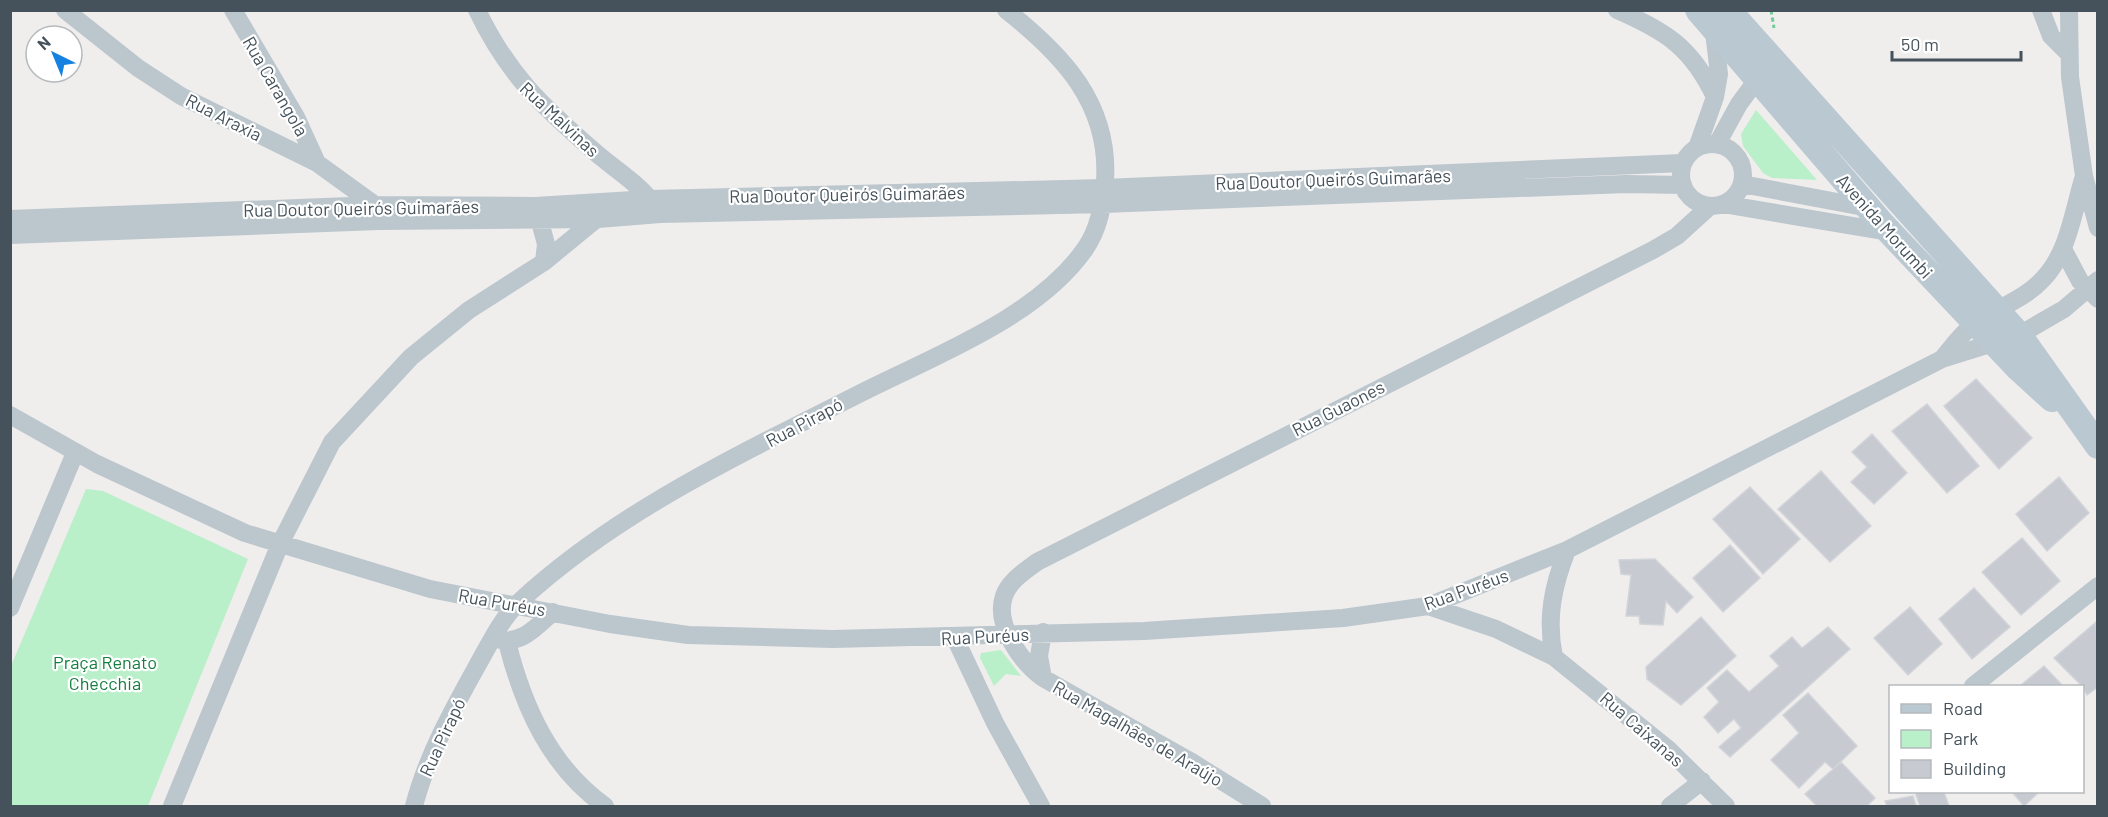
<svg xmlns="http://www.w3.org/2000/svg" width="2108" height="817" viewBox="0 0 2108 817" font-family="Barlow,sans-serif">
<rect width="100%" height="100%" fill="#f0eded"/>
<path fill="#b9efc9" d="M1756 110 1817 180 1772 178 1763 173 1743 146 1741 134Z
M86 489 103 491 248 559 148 806H11V666Z
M1001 650 1021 676 1006 674 994 686 980 658 981 653Z"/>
<path fill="#c7cad0" stroke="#d1d4d9" stroke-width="1.5" d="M1976 379 2032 438 1999 469 1944 406Z
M1927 404 1979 466 1947 493 1892 431Z
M1872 434 1907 473 1874 504 1851 482 1867 467 1852 452Z
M1821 471 1871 526 1830 562 1778 509Z
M2059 477 2089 513 2047 551 2016 514Z
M1750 487 1800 539 1763 574 1713 519Z
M2022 538 2060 581 2021 615 1982 572Z
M1730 545 1760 578 1723 612 1693 578Z
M1655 559 1693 597 1677 613 1666 601 1663 625 1640 624 1639 616H1626L1631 575 1621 574 1619 560Z
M1974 588 2010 627 1972 659 1939 619Z
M1910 607 1942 644 1908 675 1874 638Z
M1701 617 1736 656 1681 705 1647 679 1646 667Z
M2096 622 2098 687 2087 695 2082 686 2054 658Z
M1828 627 1850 649 1730 757 1719 747 1741 728 1734 719 1718 733 1704 717 1719 702 1707 688 1727 670 1749 692 1779 666 1770 656 1792 637 1802 648Z
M2044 666 2063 686H2020Z
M1808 693 1857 746 1833 769 1825 762 1799 788 1771 760 1799 733 1783 715Z
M1841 762 1875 798 1867 806H1817L1805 794Z
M1915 792H1944L1949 806H1920Z
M2012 792H2039L2024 806Z
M1913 796 1916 806H1887L1885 801Z"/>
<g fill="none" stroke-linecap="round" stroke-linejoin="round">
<path stroke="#71cd97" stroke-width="3" stroke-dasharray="4.5 3" stroke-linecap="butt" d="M1771 10 1774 28"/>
<path stroke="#bbc6cd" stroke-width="18" d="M65 10 138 68 181 96 317 163 375 205 376 210
M233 10 296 117 317 163
M477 10C508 75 542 106 595 152 613 168 640 184 654 205
M1617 10C1666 31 1692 48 1715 97
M2041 10 2051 36 2069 54
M2069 10 2070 77 2084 176 2098 228
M1717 144 1739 104 1764 70
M1681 175a31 31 0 1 1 62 0a31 31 0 1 1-62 0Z
M1697 148 1715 97 1719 74 1714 32
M1742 184 1869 208
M1723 204 1889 232
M536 207 546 244 544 262
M10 219 375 205 535 206 650 199 1104 188 1683 163
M10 235 378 221 598 219 660 214 1103 204 1626 184 1683 185
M2063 249 2080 281 2098 299
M1942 359C1952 347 1961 334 1973 325 1996 308 2024 300 2043 279 2069 252 2073 211 2084 176
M10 415 97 464 245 533 430 589 610 624 688 635 833 639 1144 631 1343 618 1428 606 1567 550 1942 359 2019 335 2064 309 2098 280
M1428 606 1496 629 1554 657 1668 749 1726 806
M10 608 75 453
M1043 632 1039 656 1043 678 1190 761 1262 806
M955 638 995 723 1041 806
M497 639C521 646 537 626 553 612
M507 642C523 706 550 767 605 806
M1554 657C1546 618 1553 586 1567 550
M1043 678C1022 663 994 625 1004 596 1009 581 1025 571 1037 562L1653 250 1677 236 1710 206
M1973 686 2098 586
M172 806 280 544 332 442 411 357 469 310 544 262 600 216
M414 806C427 756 452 711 477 666 489 645 501 619 519 602 616 512 740 454 857 395 931 357 1036 319 1085 249 1099 229 1103 205 1105 181 1110 104 1063 55 1006 10
M1670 806 1702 781"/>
<path stroke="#bac8d2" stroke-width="26" d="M1698 10 1883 225 2019 369 2052 399
M1728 10 2019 335 2098 446"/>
</g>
<g text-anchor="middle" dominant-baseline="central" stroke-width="4.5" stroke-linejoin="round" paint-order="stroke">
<g font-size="18" fill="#45525b" stroke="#fff">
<text transform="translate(276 86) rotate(60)">Rua Carangola</text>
<text transform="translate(224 117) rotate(27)">Rua Araxia</text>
<text transform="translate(560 119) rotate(43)">Rua Malvinas</text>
<text transform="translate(1333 179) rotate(-2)">Rua Doutor Queirós Guimarães</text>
<text transform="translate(847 194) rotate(-1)">Rua Doutor Queirós Guimarães</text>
<text transform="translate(361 208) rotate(-1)">Rua Doutor Queirós Guimarães</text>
<text transform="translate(1885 226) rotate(48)">Avenida Morumbi</text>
<text transform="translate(1338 408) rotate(-27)">Rua Guaones</text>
<text transform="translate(804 422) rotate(-28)">Rua Pirapó</text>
<text transform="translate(1466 589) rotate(-20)">Rua Puréus</text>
<text transform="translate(502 602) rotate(10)">Rua Puréus</text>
<text transform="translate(985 636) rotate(-3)">Rua Puréus</text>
<text transform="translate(1642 729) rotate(41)">Rua Caixanas</text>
<text transform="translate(1138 733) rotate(30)">Rua Magalhães de Araújo</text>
<text transform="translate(442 737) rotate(-65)">Rua Pirapó</text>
</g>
<g font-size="18" fill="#157d3f" stroke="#fff">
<text x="105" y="662">Praça Renato<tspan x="105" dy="21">Checchia</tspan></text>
</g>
</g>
<rect width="2108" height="817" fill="none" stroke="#45525b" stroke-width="24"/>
<rect x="1889" y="685" width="195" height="108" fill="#ffffff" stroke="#b5babd" stroke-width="1.5"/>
<rect x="1901" y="704" width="30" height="9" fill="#bac8d2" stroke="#b5babd" stroke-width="1.5"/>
<text x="1943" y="715" font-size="18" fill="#45525b">Road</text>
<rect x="1901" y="730" width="30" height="18" fill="#b9efc9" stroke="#b5babd" stroke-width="1.5"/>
<text x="1943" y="745" font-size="18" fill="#45525b">Park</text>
<rect x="1901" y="760" width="30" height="18" fill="#c7cad0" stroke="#b5babd" stroke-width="1.5"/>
<text x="1943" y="775" font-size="18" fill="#45525b">Building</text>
<g transform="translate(54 54) rotate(317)"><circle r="28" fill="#ffffff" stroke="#b5babd" stroke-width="1.5"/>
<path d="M0-4.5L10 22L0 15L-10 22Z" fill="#1582e1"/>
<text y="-9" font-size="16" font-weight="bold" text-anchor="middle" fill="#45525b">N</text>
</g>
<path d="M1892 51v9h129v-9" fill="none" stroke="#45525b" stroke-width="3"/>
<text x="1901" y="51" font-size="18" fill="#45525b" stroke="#ffffff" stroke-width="4.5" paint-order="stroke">50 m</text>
</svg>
